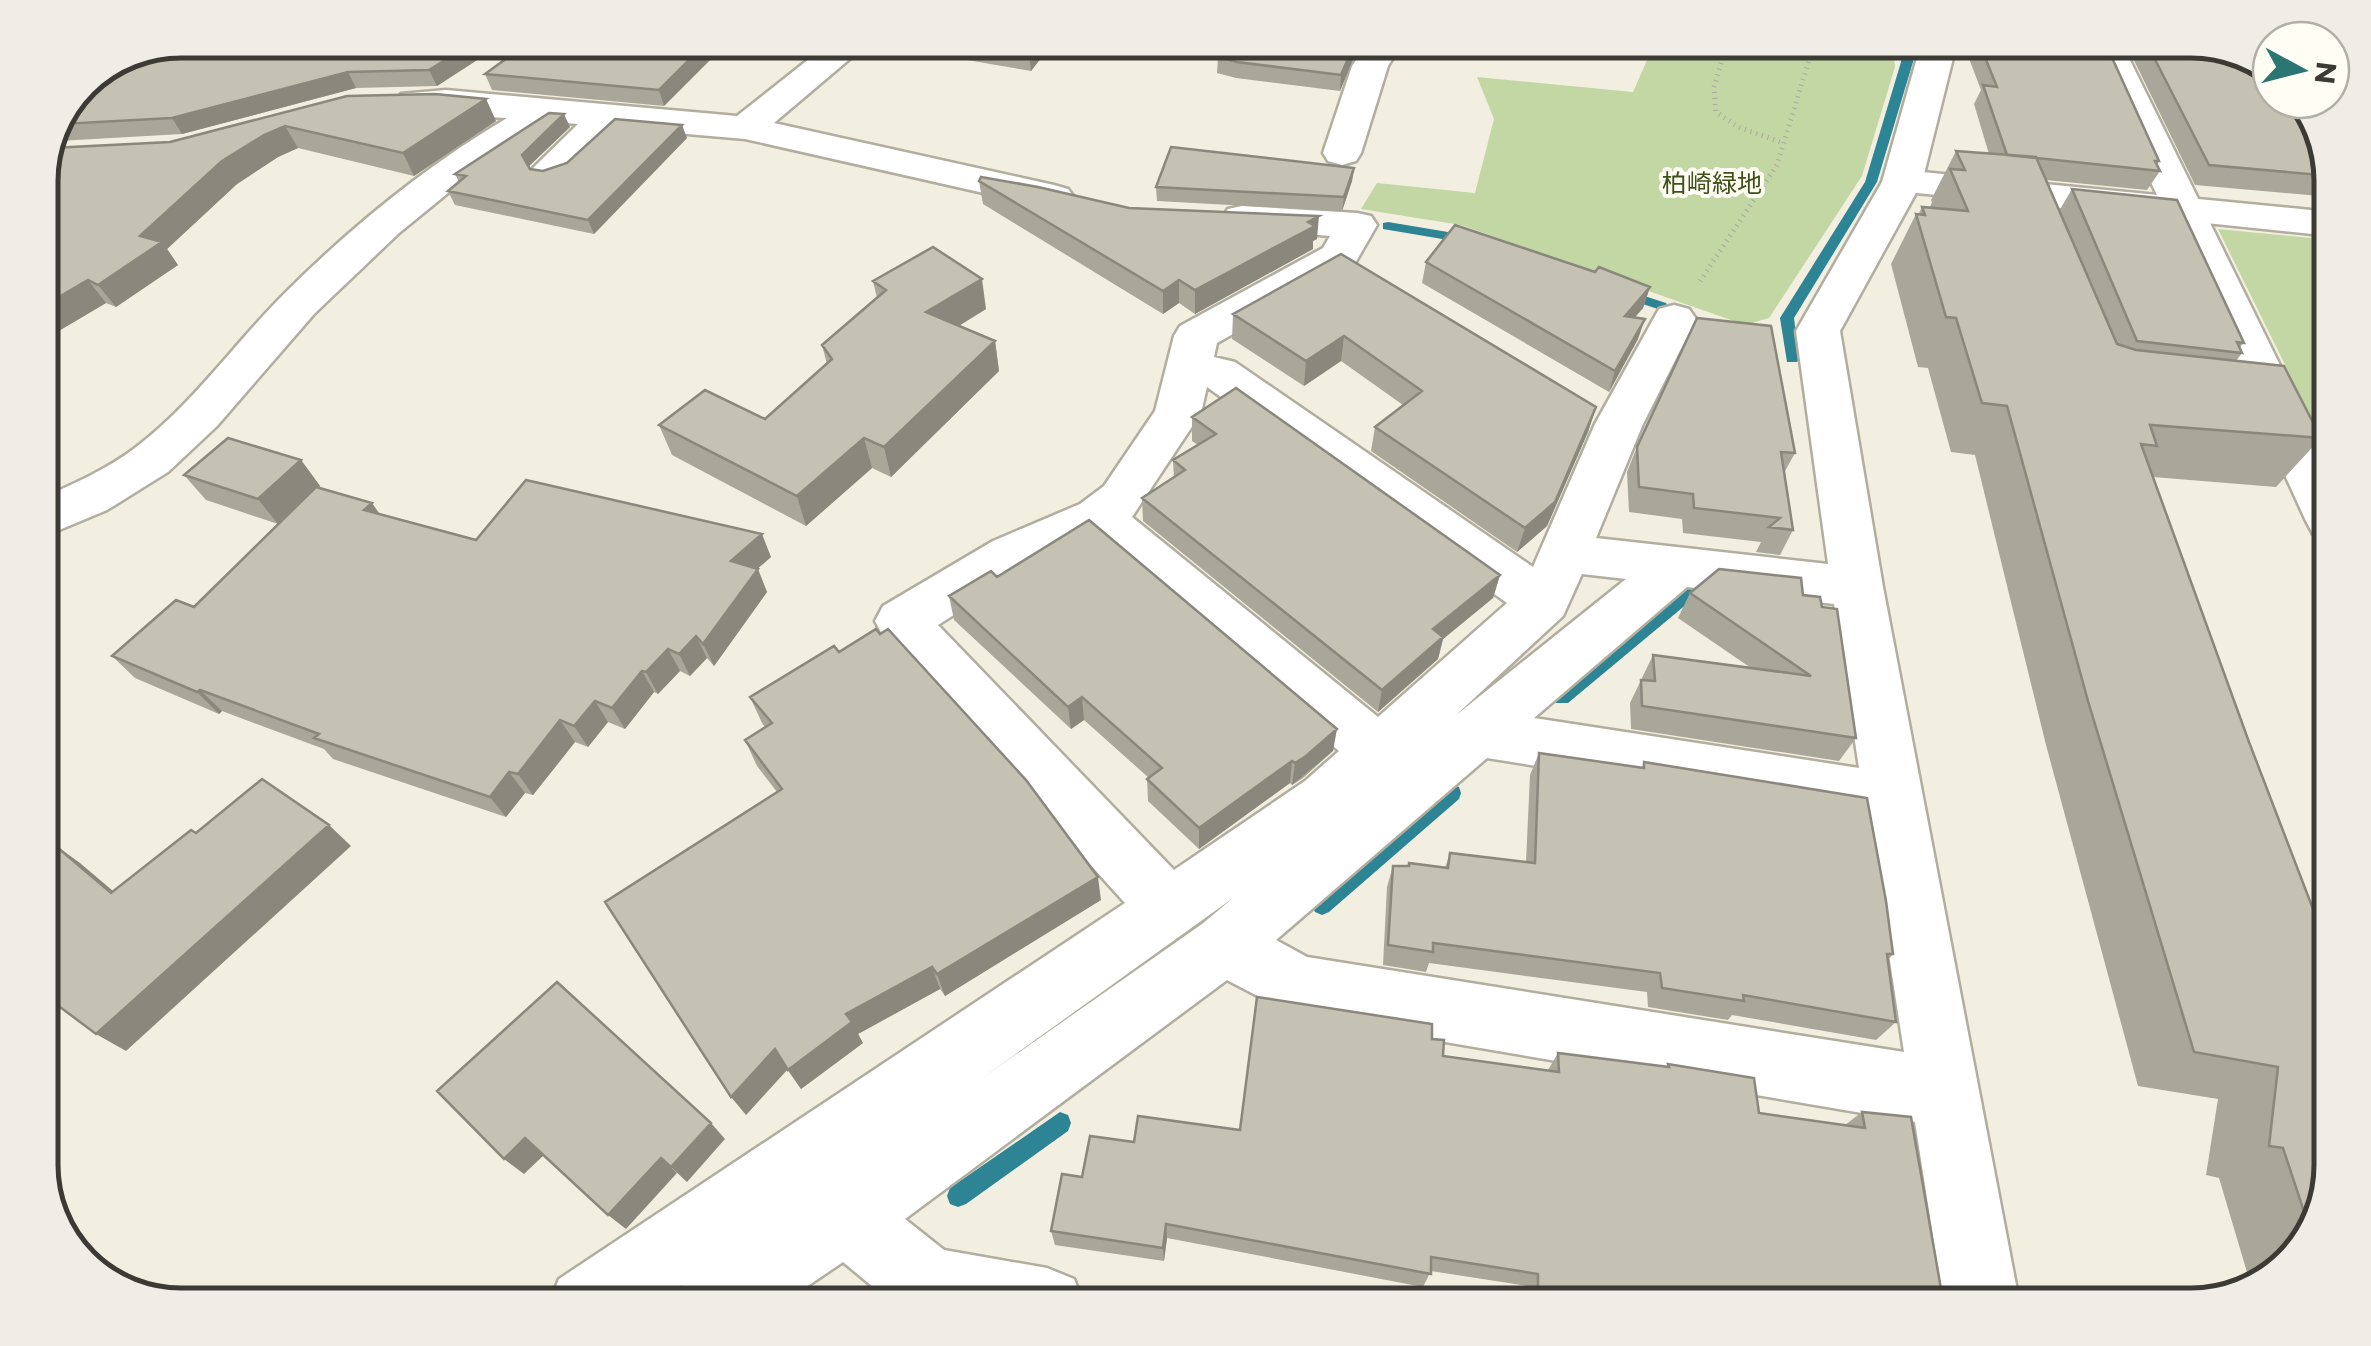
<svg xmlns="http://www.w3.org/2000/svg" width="2371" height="1346" viewBox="0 0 2371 1346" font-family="Montserrat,'Noto Sans JP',sans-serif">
<rect width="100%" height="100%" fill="#f3efe0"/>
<path fill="#c2d7a3" d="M1656 40H1891L1895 67 1862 176 1769 318 1745 325 1461 225 1361 209 1377 183 1475 193 1494 119 1477 77 1633 92Z
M2218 229 2331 240V458Z"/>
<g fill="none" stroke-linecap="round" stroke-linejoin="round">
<path fill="#2c8494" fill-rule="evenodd" d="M1900 40H1912L1913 62 1877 182 1794 318 1799 359 1797 362H1787L1780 318 1865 182 1901 62Z
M1388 222 1466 235 1473 239 1466 243 1383 229V223Z
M1623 289 1666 303 1668 306 1661 310 1618 296V290Z
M1691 585 1719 590 1721 595 1713 601 1694 598 1568 703H1556L1553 698 1556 693 1685 587Z
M1452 785 1459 787 1461 793 1459 799 1329 912 1322 915 1315 912 1312 906 1315 900 1445 787Z
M1060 1112 1068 1115 1071 1123 1068 1131 966 1204 958 1207 950 1204 947 1196 950 1188Z"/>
<g stroke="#b1ad9f" stroke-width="5">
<path id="minor" d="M833 40H872L774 123 1054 185 1068 189 1074 197 1068 205 1054 209 745 139 618 128C595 150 570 188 536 179L530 171 578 124 553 122 459 184 399 233 314 314 217 426 168 472 107 510 40 538V499C73 484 106 470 135 448 192 405 234 344 284 294 351 227 426 166 507 118L414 113 401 110 396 102 401 94 446 90 737 116Z
M1370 40H1404L1388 66 1361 153 1356 161 1342 165 1328 161 1323 153 1352 66Z
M1912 40H1946L1953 58 1922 182 1840 331 1883 587 2020 1306H1944L1915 1122 1298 1017 1227 980 905 1219 944 1250 1047 1268 1074 1279 1085 1306H896L843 1262 778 1306H673L682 1285 651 1306H548L559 1279 1125 903 883 636 875 621 883 606 993 541 1080 504 1104 486 1155 411 1174 336 1180 326 1323 248 1330 236 1228 227 1222 218 1228 209 1242 206 1357 213 1371 216 1377 225 1354 265 1217 343 1214 357 1235 362 1533 567 1595 424 1659 309 1674 305 1689 309 1696 319 1643 424 1596 538 1828 564 1796 331 1882 182 1917 58ZM1207 387 1507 603 1378 717 1132 517 1201 413ZM1092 540 1339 751 1305 781 1174 870 938 625 1029 567ZM1582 574 1626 579 1455 716 1563 616ZM1687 587 1834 604 1859 768 1534 718ZM1487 758 1868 819 1904 1052 1307 957 1276 940ZM1233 898 1202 924 981 1079Z
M2086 40H2120L2331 469V539L2313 534 2306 521Z
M137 58 141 64 136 72 85 111 67 113 82 81Z"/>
</g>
<g stroke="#b1ad9f" stroke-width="5">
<path id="tertiary" d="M1902 170 2331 212V236L1888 190 1882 182 1888 174Z"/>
</g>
<path stroke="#adaa9f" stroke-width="5" stroke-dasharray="1 5" stroke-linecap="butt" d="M1728 40 1714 87 1716 112 1738 127 1783 143
M1814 45 1883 50
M1700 281 1777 165 1815 40"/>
<use href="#minor" fill="#fff" fill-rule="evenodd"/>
<use href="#tertiary" fill="#fff" fill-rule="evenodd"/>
</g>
<path fill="#a9a69a" d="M181 40H508L437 86 356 88 182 134 58 141 55 139 74 98Z
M532 40H730L664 106 492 90 485 74Z
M742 40H804L792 51Z
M873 40H1055L1031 71 874 44Z
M1169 40H1361L1340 91 1236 78 1217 73 1218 57 1220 53 1169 44Z
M1962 40H2104L2159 161 2157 164 2160 171 2147 190 2046 180 2059 211 2072 189 2244 343 2240 347 2242 353 2236 361 2321 438 2276 487 2153 477 2249 742 2312 1235 2261 1287 2252 1289 2219 1178 2206 1175 2218 1099 2138 1086 2046 745 1975 455 1951 452 1928 368 1918 367 1891 264 1916 214 1918 215 1922 207H1930L1932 202 1931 200 1956 151 1989 154 1974 104 1981 90Z
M2124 40H2190L2331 172V197L2195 185Z
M486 99 496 121 414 176 298 148 278 157 237 184 167 249 178 265 116 307 106 303 40 342V172L170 142Z
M570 127 528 167 530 169 543 171 687 138 594 234 455 205 448 191 459 182 455 174Z
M1354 168 1352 181 1342 211 1157 201 1156 187Z
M979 181 1129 208 1317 239 1313 241V249L1195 314 1179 303 1163 314 983 204Z
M1341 254 1596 407 1588 432 1547 526 1517 552 1371 451 1375 427 1403 405 1341 361 1304 386 1232 339 1233 314Z
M1426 262 1595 272 1650 287 1643 308 1635 317 1638 339 1609 392 1422 283Z
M873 281 986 309 959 326 995 341 999 371 891 477 872 468 806 526 672 455 659 425 765 419 827 364 822 345 877 298Z
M1192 417 1500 575 1493 598 1443 639 1438 659 1378 712 1143 521 1142 498 1174 478 1173 460 1198 445 1192 441Z
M1637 447 1795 453 1784 473 1793 530 1780 555 1756 552 1761 542 1683 533 1682 519 1629 512 1627 472Z
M301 460 320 486 318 488 380 514 476 540 771 557 757 569 767 592 714 666 707 658 690 676 680 671 658 694 654 692 625 729 608 722 588 747 575 742 533 795 525 793 506 817 333 759 324 749 222 711 219 714 135 678 112 656 194 607 278 524 206 500 184 475Z
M997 577 1333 751 1303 778 1292 785 1290 783 1199 849 1148 801 1147 779 1149 778 1084 720 1071 729 954 620 949 596Z
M1690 593 1803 595 1856 738 1839 761 1631 729 1630 703 1653 655 1751 668 1678 618Z
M750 697 1101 900 945 996 940 989 858 1034 863 1043 801 1089 787 1069 746 1115 777 792 757 766 745 740 765 727 762 723Z
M1539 753 1642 767 1644 762 1893 954 1888 960 1896 1022 1876 1040 1732 1015 1728 1020 1648 1007 1647 992 1429 963 1426 972 1383 965 1387 887 1393 866 1445 868 1450 853 1526 862 1530 775Z
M2331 860V895L2320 867Z
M1432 1039 1443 1056 1548 1070 1558 1053 1666 1067 1668 1064 1759 1113 1845 1125 1862 1112 1944 1306H1527V1286L1431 1271 1423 1287 1167 1238 1164 1261 1055 1245 1051 1231 1082 1177 1134 1142 1240 1130Z"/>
<path fill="#8a877d" d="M477 40H508L437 86 429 70Z
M709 40H730L664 106 659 90Z
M790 40H804L792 51Z
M1041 40H1055L1031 71 1029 55Z
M1356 40H1361L1340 91 1341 75Z
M348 72 356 88 182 134 172 118Z
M486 99 496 121 414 176 403 153Z
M564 114 570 127 527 168 522 155Z
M682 125 687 138 594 234 588 220Z
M285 126 298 148 278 157 237 184 167 249 178 265 116 307 98 285 140 236 222 161 264 135Z
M1354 168 1352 181 1342 211 1344 197Z
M1319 216 1317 239 1313 241V249L1195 314V290Z
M982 279 986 309 932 342 926 312Z
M88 280 106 303 40 342V308Z
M1179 280V303L1163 314V291Z
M1650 287 1643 308 1618 337 1625 316Z
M1645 319 1638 339 1609 392 1615 371Z
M1344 336 1341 361 1304 386 1306 361Z
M995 341 999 371 891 477 884 447Z
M1596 407 1588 432 1547 526 1517 552 1525 528Z
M864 438 872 468 806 526 797 496Z
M301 460 320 486 278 524 258 499Z
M372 503 388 526 364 510Z
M762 534 771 557 740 584 731 561Z
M758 569 767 592 714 666 703 644Z
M1500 575 1493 598 1443 639 1438 659 1378 712 1382 690 1433 629Z
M696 636 707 658 690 676 679 654Z
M668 649 680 671 658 694 646 672Z
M642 671 654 692 625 729 612 708Z
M200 690 222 711 219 714 197 692Z
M1082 697 1084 720 1071 729 1068 707Z
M595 701 608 722 588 747 574 726Z
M560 720 575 742 533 795 518 774Z
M1337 729 1333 751 1292 785 1295 763Z
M1292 761 1290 783 1199 849V828Z
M509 772 525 793 506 817 490 797Z
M329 825 351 846 126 1051 96 1034Z
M51 842 80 863 139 913 111 893Z
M1098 877 1101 900 945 996 937 974Z
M932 967 940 989 858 1034 863 1043 801 1089 788 1070 846 1014Z
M775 1049 788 1069 746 1115 731 1097Z
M711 1123 725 1139 687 1182 671 1167Z
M525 1138 545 1154 524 1174 504 1159Z
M661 1158 677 1173 626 1229 608 1215Z
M1166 1224 1167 1238 1164 1261 1163 1248Z"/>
<path fill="#c5c1b3" stroke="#8a877d" stroke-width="2.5" d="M181 40H477L429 70 348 72 172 118 62 124 74 98 119 65Z
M532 40H709L659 90 485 74Z
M942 40H1041L1029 55Z
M1229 40H1356L1341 75 1237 62 1218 57Z
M1978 40H2104L2159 161H2155L2160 171 2007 155 1983 85 1997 87Z
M2145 40H2190L2260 59 2271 69V100H2304L2308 103 2331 172V176L2209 165Z
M435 94 486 99 403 153 285 126 264 135 222 161 140 236 162 242 98 285 88 280 40 308V172L51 148 170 142 347 96Z
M549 113 564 114 522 155 530 169 543 171 567 163 615 119 682 125 588 220 448 191 466 176 455 174Z
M1171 147 1354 168 1344 197 1156 187Z
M1956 151 2036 157 2117 344 2136 350 2284 366 2321 438 2150 425 2157 446 2141 444 2249 742 2331 956V1166L2312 1236 2283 1148 2269 1146 2278 1067 2194 1052 2088 701 2007 406 1982 403 1956 318 1946 317 1916 214 1925 215 1922 207 1968 211 1950 169 1965 170Z
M981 177 1038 187 1129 208 1319 216 1308 222 1315 226 1195 290 1179 280 1163 291 979 181Z
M2072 189 2177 200 2244 343 2237 342 2242 353 2137 341Z
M1455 225 1595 272 1599 267 1650 287 1625 316 1645 319 1615 371 1426 262Z
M933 247 982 279 926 312 995 341 884 447 864 438 797 496 659 425 705 390 765 419 832 359 822 345 886 290 873 281Z
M1341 254 1596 407 1555 502 1525 528 1375 427 1422 391 1344 336 1306 361 1233 314Z
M1697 318 1771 326 1795 453 1781 452 1793 530 1769 527 1780 518 1694 508 1693 494 1639 487 1637 447Z
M1236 388 1500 575 1433 629 1443 637 1382 690 1142 498 1185 470 1173 460 1216 434 1192 417Z
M228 438 301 460 258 499 184 475Z
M526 480 762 534 731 561 758 569 703 644 696 636 679 654 668 649 646 672 642 671 612 708 595 701 574 726 560 720 518 774 509 772 490 797 314 738 319 734 200 690 197 692 112 656 176 600 194 607 316 487 372 503 364 510 476 540Z
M1089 520 1337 729 1306 756 1295 763 1292 761 1199 828 1147 779 1162 768 1082 697 1068 707 949 596 991 571 997 577Z
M1719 569 1801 578 1803 595 1820 597 1822 607 1837 609 1856 738 1642 706 1641 680 1655 681 1653 655 1811 676 1690 593Z
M876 629 880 634 888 629 1026 780 1098 877 937 974 932 967 846 1014 852 1022 788 1070 775 1049 731 1097 605 902 782 789 745 740 772 723 750 697 834 646 839 652Z
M1539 753 1644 768V762L1867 798 1886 901 1893 954H1887L1896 1022 1743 995 1744 1001 1662 988 1660 973 1433 943V952L1388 945 1393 866H1409V863L1448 868 1450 853 1535 863Z
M262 779 329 825 96 1034 40 992V844L44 847 51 842 111 893 191 830 196 833Z
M557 982 711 1123 671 1167 661 1158 608 1215 525 1138 504 1159 437 1091Z
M1257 997 1432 1024V1039L1444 1040 1443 1056 1559 1072 1558 1053 1669 1067 1668 1064 1754 1078 1759 1113 1865 1128 1862 1112 1911 1117 1944 1306H1608L1538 1294V1274L1431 1257V1274L1166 1224 1163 1248 1051 1231 1062 1174 1082 1177 1090 1136 1134 1142 1138 1116 1240 1130Z"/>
<g text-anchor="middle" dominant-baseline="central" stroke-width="8" stroke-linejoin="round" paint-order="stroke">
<g font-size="25" fill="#3d5018" stroke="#fffdf4">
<text x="1712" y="183">柏崎緑地</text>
</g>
</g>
<path d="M0 0H2371V1346H0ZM181 58H2191A123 123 0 0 1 2314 181V1165A123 123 0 0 1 2191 1288H181A123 123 0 0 1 58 1165V181A123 123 0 0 1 181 58Z" fill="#efede5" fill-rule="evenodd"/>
<path fill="none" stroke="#3b3a34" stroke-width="5" d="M181 58H2191A123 123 0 0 1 2314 181V1165A123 123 0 0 1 2191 1288H181A123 123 0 0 1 58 1165V181A123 123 0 0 1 181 58Z"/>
<g transform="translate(2301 70) rotate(97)"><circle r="48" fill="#fffdf4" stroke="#b1afa7" stroke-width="2.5"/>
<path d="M0-8L18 38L0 25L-18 38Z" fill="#2b7573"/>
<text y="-15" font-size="28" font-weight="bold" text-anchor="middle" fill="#3b3a34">N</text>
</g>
</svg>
